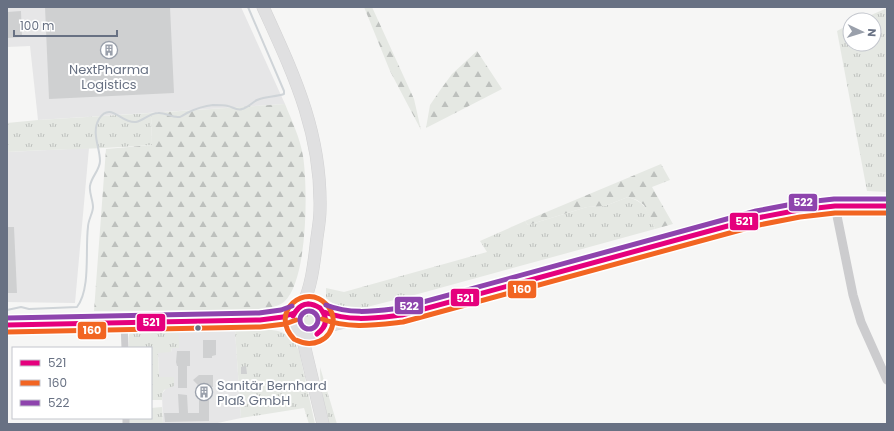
<svg xmlns="http://www.w3.org/2000/svg" width="894" height="431" viewBox="0 0 894 431" font-family="Poppins,sans-serif">
<defs>
<pattern id="grass-tufts" width="24" height="20" patternUnits="userSpaceOnUse"><rect width="24" height="20" fill="#e5e8e3"/><path d="M3 7l-1-3M5 7V3M7 7l1-3M15 17l-1-3M17 17v-4M19 17l1-3" fill="none" stroke="#bdc0bd"/></pattern>
<pattern id="forest-firs" width="22" height="20" patternUnits="userSpaceOnUse"><rect width="22" height="20" fill="#e5e8e3"/><path d="M5 1l3.5 6h-7zM16 11l3.5 6h-7z" fill="#bdc0bd"/></pattern>
</defs>
<rect width="100%" height="100%" fill="#f6f6f5"/>
<path fill="#e6e6e7" d="M7 7H241L285 104 38 120 30 46 7 47Z
M89 148 75 303 7 302V152Z
M179 330H235L241 418 213 424H163L162 394 174 377H159L158 352H171L172 348H179Z"/>
<path fill="url(#grass-tufts)" d="M887 8V192L867 191 837 31 850 24V44H874V20H860Z
M151 113 152 145C104 149 55 149 7 152V123L38 120Z
M628 197C648 203 647 212 655 229L418 294 367 307 356 309 337 307 326 298V288L344 292 487 252 480 241 525 221 528 225 587 207 605 206Z
M295 320a14 14 0 1 1 28 0a14 14 0 1 1-28 0Z
M133 329 179 330V348H172L171 352 158 353 159 377H174V386L164 390 162 394V400H151V348H129C129 341 127 333 133 329Z
M235 330C248 330 274 327 285 334 292 338 296 344 299 351L315 424H309L304 408 241 418Z
M320 367 337 424H329C324 405 320 386 320 367Z
M162 407 163 424H129V418H151V408Z"/>
<path fill="url(#forest-firs)" d="M364 7H372L414 99 421 130 390 71Z
M477 51 502 89 426 128 430 105 441 89 452 74Z
M285 104C292 121 300 138 303 156 308 187 308 281 284 302 275 309 260 309 249 310L94 311 106 149 152 145 151 113Z
M661 164 670 180 652 187 673 224 655 229 644 205 637 200 628 197 605 206 587 207 528 225 525 221Z"/>
<g fill="none" stroke-linecap="round" stroke-linejoin="round">
<path stroke="#cfd4d8" stroke-width="2" d="M7 310 21 307 29 309 77 307C91 289 85 249 88 227 88 220 93 213 93 207 93 200 89 193 90 186 91 177 100 170 100 161 100 147 91 133 99 119 111 101 121 124 136 122 144 120 150 113 158 113 165 112 172 118 179 117 181 117 185 114 187 113 195 109 203 106 213 105 217 105 224 105 228 106 233 107 237 111 242 109 247 108 253 102 257 100 266 96 275 97 284 94V91L248 7"/>
</g>
<path fill="#cfd0d1" d="M45 7H170L174 93 49 99Z
M21 11 22 37 7 38V12Z
M7 227H14L17 293H7Z
M203 340H216V355L212 356V358H203Z
M177 351H190V366H187V388H178V366H177L176 362Z
M246 366 247 374H241V367Z
M199 375H213V387H200L193 380Z
M178 394 187 395 188 413H199V396H209V421L165 422 164 413H179Z"/>
<g fill="none" stroke-linecap="round" stroke-linejoin="round">
<g stroke="#d2d2d3" stroke-width="13">
<path id="primary" d="M263 7C294 75 322 133 320 210 320 222 317 234 316 246 314 263 311 290 302 305
M292 320a17 17 0 1 1 34 0a17 17 0 1 1-34 0Z
M7 325 260 320 283 317 294 313
M325 327C354 317 385 319 415 311L757 218 799 210 835 206H887
M302 336 323 424"/>
</g>
<path stroke="#ccccce" stroke-width="7" d="M124 323 125 348
M126 418V424"/>
<path stroke="#ccccce" stroke-width="9" d="M835 206 853 295 861 322 887 380"/>
<use href="#primary" stroke="#e0e0e1" stroke-width="12"/>
<g stroke="#fff" stroke-width="8">
<path id="bus-1" d="M324 312C350 322 375 318 402 315L757 218 799 210 835 206H887
M293 316C299 303 309 301 320 308
M293 316C300 303 308 301 320 308
M7 325 260 320 283 317 294 313
M317 334C327 326 328 318 320 308
M317 334C328 326 328 318 320 308"/>
</g>
<g stroke="#fff" stroke-width="8">
<path id="bus-2" d="M322 319C348 329 375 325 403 322L759 225 800 217 835 213H887
M7 332 260 327 285 324 296 320
M294 339C268 312 306 281 327 305 331 310 334 316 333 322 331 341 312 348 296 340"/>
</g>
<g stroke="#fff" stroke-width="8">
<path id="bus-3" d="M326 305C351 315 375 311 401 308L756 211 798 203 834 199H887
M300 320a9 9 0 1 1 18 0a9 9 0 1 1-18 0Z
M7 318 259 313 281 310 292 306"/>
</g>
<use href="#bus-1" stroke="#e5007d" stroke-width="5"/>
<use href="#bus-2" stroke="#f26522" stroke-width="5"/>
<use href="#bus-3" stroke="#8e44ad" stroke-width="5"/>
</g>
<defs>
<g id="building-ring" transform="scale(0.9)"><circle r="9.5" fill="#fff" stroke="#9aa0ab" stroke-width="1.5"/><path d="M-4-6H4V6H1V3H-1V6H-4ZM-2.5-4.3h1.7v1.8h-1.7ZM.8-4.3h1.7v1.8H.8ZM-2.5-1h1.7V.8h-1.7ZM.8-1h1.7V.8H.8Z" fill="#9aa0ab"/></g>
</defs>
<g fill-rule="evenodd">
<use href="#building-ring" x="109" y="50"/>
<use href="#building-ring" x="204" y="392"/>
</g>
<circle fill="#687183" stroke="#fff" stroke-width="1.5" cx="198" cy="328" r="3.5"/>
<g text-anchor="middle" dominant-baseline="central" stroke-width="4" stroke-linejoin="round" paint-order="stroke">
<g font-size="13" fill="#687183" stroke="#fff">
<text x="109" y="69">NextPharma<tspan x="109" dy="15">Logistics</tspan></text>
<text x="217" y="385" text-anchor="start">Sanitär Bernhard<tspan x="217" dy="15">Plaß GmbH</tspan></text>
</g>
</g>
<g stroke="#fff" stroke-width="1.5">
<rect x="788" y="193" width="30" height="19" rx="4" fill="#8e44ad"/>
<rect x="729" y="212" width="30" height="19" rx="4" fill="#e5007d"/>
<rect x="507" y="280" width="30" height="19" rx="4" fill="#f26522"/>
<rect x="450" y="288" width="30" height="19" rx="4" fill="#e5007d"/>
<rect x="394" y="296" width="30" height="19" rx="4" fill="#8e44ad"/>
<rect x="136" y="313" width="30" height="19" rx="4" fill="#e5007d"/>
<rect x="77" y="321" width="30" height="19" rx="4" fill="#f26522"/>
</g>
<g font-size="11" text-anchor="middle" font-weight="bold" fill="#fff">
<text x="803" y="206">522</text>
<text x="744" y="225">521</text>
<text x="522" y="293">160</text>
<text x="465" y="302">521</text>
<text x="409" y="310">522</text>
<text x="151" y="326">521</text>
<text x="92" y="334">160</text>
</g>
<rect width="894" height="431" fill="none" stroke="#687183" stroke-width="16"/>
<rect x="12" y="347" width="140" height="72" fill="#ffffff" stroke="#c3c6cd"/>
<rect x="20" y="360" width="20" height="6" fill="#e5007d" stroke="#c3c6cd"/>
<text x="48" y="367" font-size="12" fill="#687183">521</text>
<rect x="20" y="380" width="20" height="6" fill="#f26522" stroke="#c3c6cd"/>
<text x="48" y="387" font-size="12" fill="#687183">160</text>
<rect x="20" y="400" width="20" height="6" fill="#8e44ad" stroke="#c3c6cd"/>
<text x="48" y="407" font-size="12" fill="#687183">522</text>
<g transform="translate(862 32) rotate(94)"><circle r="19" fill="#ffffff" stroke="#c3c6cd"/>
<path d="M0-3L7 15L0 10L-7 15Z" fill="#9aa0ab"/>
<text y="-6" font-size="11" font-weight="bold" text-anchor="middle" fill="#687183">N</text>
</g>
<path d="M14 30v6h103v-6" fill="none" stroke="#687183" stroke-width="2"/>
<text x="20" y="30" font-size="12" fill="#687183" stroke="#ffffff" stroke-width="3" paint-order="stroke">100 m</text>
</svg>
